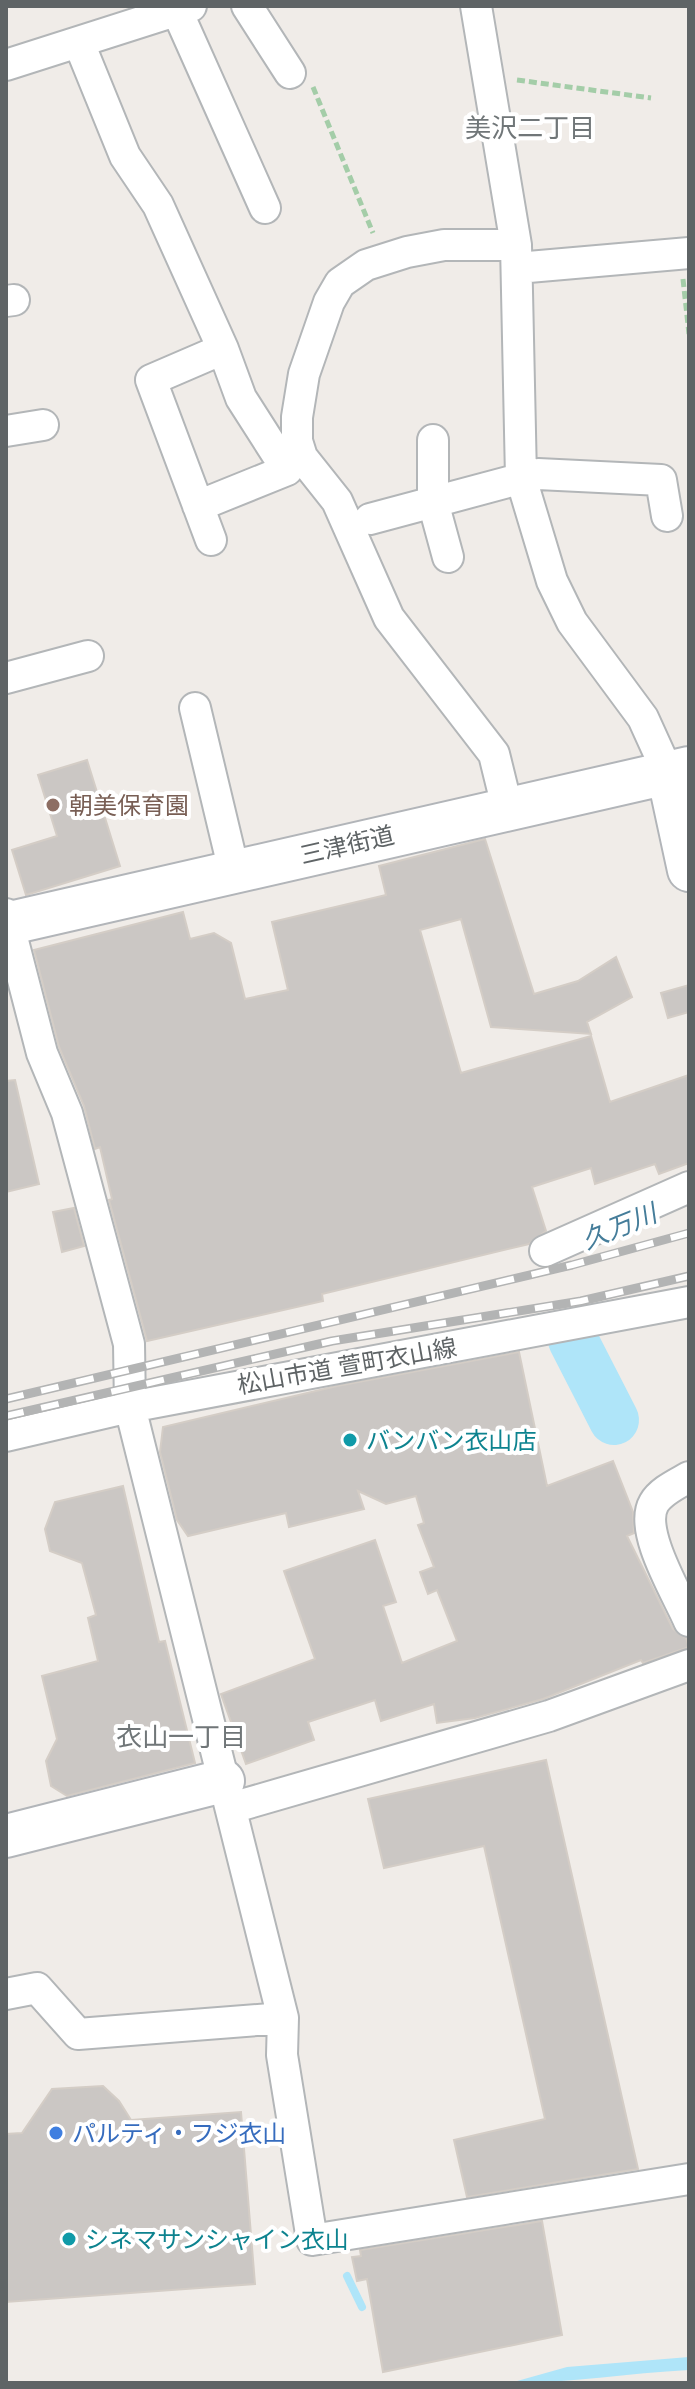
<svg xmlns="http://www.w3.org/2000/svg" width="695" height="2389" viewBox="0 0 695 2389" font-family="'PT Sans','Noto Sans JP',sans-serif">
<rect width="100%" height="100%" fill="#f0ece8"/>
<path fill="#afe5f9" d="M689 2357V2370C629 2373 570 2383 510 2383L567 2367Z"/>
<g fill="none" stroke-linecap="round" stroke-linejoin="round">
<path stroke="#afe5f9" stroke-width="8" d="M347 2276 362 2307"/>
<path stroke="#afe5f9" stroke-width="50" d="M573 1340 614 1420"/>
</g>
<path fill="#cbc7c4" stroke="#d4cdc6" stroke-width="2" d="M87 760 120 866 26 895 12 850 57 836 38 775Z
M485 839 534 994 578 981 616 957 632 997 587 1022 591 1034 491 1027 461 919 420 930 461 1073 591 1036 610 1102 689 1075V1163L659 1174 655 1164 595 1184 591 1168 532 1187 546 1231 529 1244 322 1294 323 1301 147 1341 109 1200 112 1199 100 1147 95 1149 84 1106 59 1047 34 950 183 912 190 939 214 933 231 943 245 999 288 990 272 922 386 895 379 866Z
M689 985V1012L668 1018 661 993Z
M15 1080 39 1184 6 1192V1081Z
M74 1208 84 1246 62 1252 53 1212Z
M519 1352 547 1486 613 1461 633 1512 634 1533 627 1536 673 1629 686 1638 689 1647 643 1663 641 1660 543 1699 475 1718 437 1723 434 1704 381 1721 375 1700 308 1722 314 1740 246 1764 221 1694 315 1659 284 1571 375 1540 396 1602 383 1606 402 1663 457 1641 437 1590 428 1594 420 1572 434 1567 418 1525 424 1523 416 1496 386 1504 358 1491 364 1509 289 1527 286 1513 188 1536 177 1520 160 1452 163 1427 337 1386Z
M123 1486 159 1642 165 1641 195 1763 67 1796 51 1786 46 1761 57 1739 42 1676 98 1661 88 1618 96 1615 82 1563 50 1551 45 1529 55 1502Z
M546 1760 638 2169 467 2197 454 2140 545 2119 484 1846 384 1868 368 1799Z
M103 2086 119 2101 131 2120 241 2112 255 2284 6 2302V2134L22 2133 52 2089Z
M542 2221 562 2335 383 2372 367 2279 357 2281 352 2257 361 2256 360 2250Z"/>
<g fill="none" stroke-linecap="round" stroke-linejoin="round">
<g stroke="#b3b6b8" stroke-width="34">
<path id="street" d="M247 6 290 73
M476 6 516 245 521 478 552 581 572 622 643 718 668 773
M177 11 265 208
M79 43 125 156 158 205 223 349 241 398 287 470 198 506
M6 65 191 6
M517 268 689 253
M6 301 14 300
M6 431 43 425
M433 440V502L448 557
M370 519 538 474 661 480 667 516
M211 540 151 380 223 349
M6 678 88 656
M195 708 234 871
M507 807 494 754 389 618 337 501 302 457 297 441V417L304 374 329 302 340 283 366 265 407 252 444 245H516
M6 914 42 1053 67 1113 129 1344 130 1407 283 2018 282 2055 312 2240 689 2179
M545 1251 689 1187
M6 1436 130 1407 689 1302
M689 1477C677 1484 661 1491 654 1503 638 1530 677 1593 689 1621
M231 1808 549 1716 689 1665
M6 1994 37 1988 78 2034 283 2018"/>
</g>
<g stroke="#b2b5b9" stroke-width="46">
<path id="secondary" d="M668 773 689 870
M6 924 689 768
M6 1836 223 1781"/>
</g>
<path stroke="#a4cda8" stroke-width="5" stroke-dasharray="8 4" stroke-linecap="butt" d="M517 80 651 98
M313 87 373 233
M683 279 689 334"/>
<use href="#street" stroke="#fff" stroke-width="30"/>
<use href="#secondary" stroke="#fff" stroke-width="42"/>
<g stroke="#b3b4b4" stroke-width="9">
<path id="rail" d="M6 1399 572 1265 689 1233
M6 1416 332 1341 581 1301 689 1276"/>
</g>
<use href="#rail" stroke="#fff" stroke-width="6" stroke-dasharray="18" stroke-linecap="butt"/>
</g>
<circle fill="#8d6e63" stroke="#fff" stroke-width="3" cx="53" cy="805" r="8"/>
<g fill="#0f9aa8" stroke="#fff" stroke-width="3">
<circle cx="350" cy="1440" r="8"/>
<circle cx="69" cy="2239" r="8"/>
</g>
<circle fill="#3f7fe0" stroke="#fff" stroke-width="3" cx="56" cy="2133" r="8"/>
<g text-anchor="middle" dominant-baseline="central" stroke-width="8" stroke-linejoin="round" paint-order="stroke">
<g font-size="24" fill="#785e54" stroke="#fff" text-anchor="start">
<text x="69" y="805">朝美保育園</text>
</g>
<g font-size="24" fill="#5f6466" stroke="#fff">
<text transform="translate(347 845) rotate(-13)">三津街道</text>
<text transform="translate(347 1366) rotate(-10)">松山市道 萱町衣山線</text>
</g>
<g font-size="24" fill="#0d838f" stroke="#fff" text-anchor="start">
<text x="366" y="1440">バンバン衣山店</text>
<text x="85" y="2239">シネマサンシャイン衣山</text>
</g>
<g font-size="24" fill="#366cbe" stroke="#fff" text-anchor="start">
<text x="72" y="2133">パルティ・フジ衣山</text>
</g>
<g font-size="26" fill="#707678" stroke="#fff">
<text x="530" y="127">美沢二丁目</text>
<text x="181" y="1736">衣山一丁目</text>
</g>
<g font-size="26" font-style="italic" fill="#457d9a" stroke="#fff">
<text transform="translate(619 1226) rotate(-22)">久万川</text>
</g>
</g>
<rect width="695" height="2389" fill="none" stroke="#5f6466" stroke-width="16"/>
</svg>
